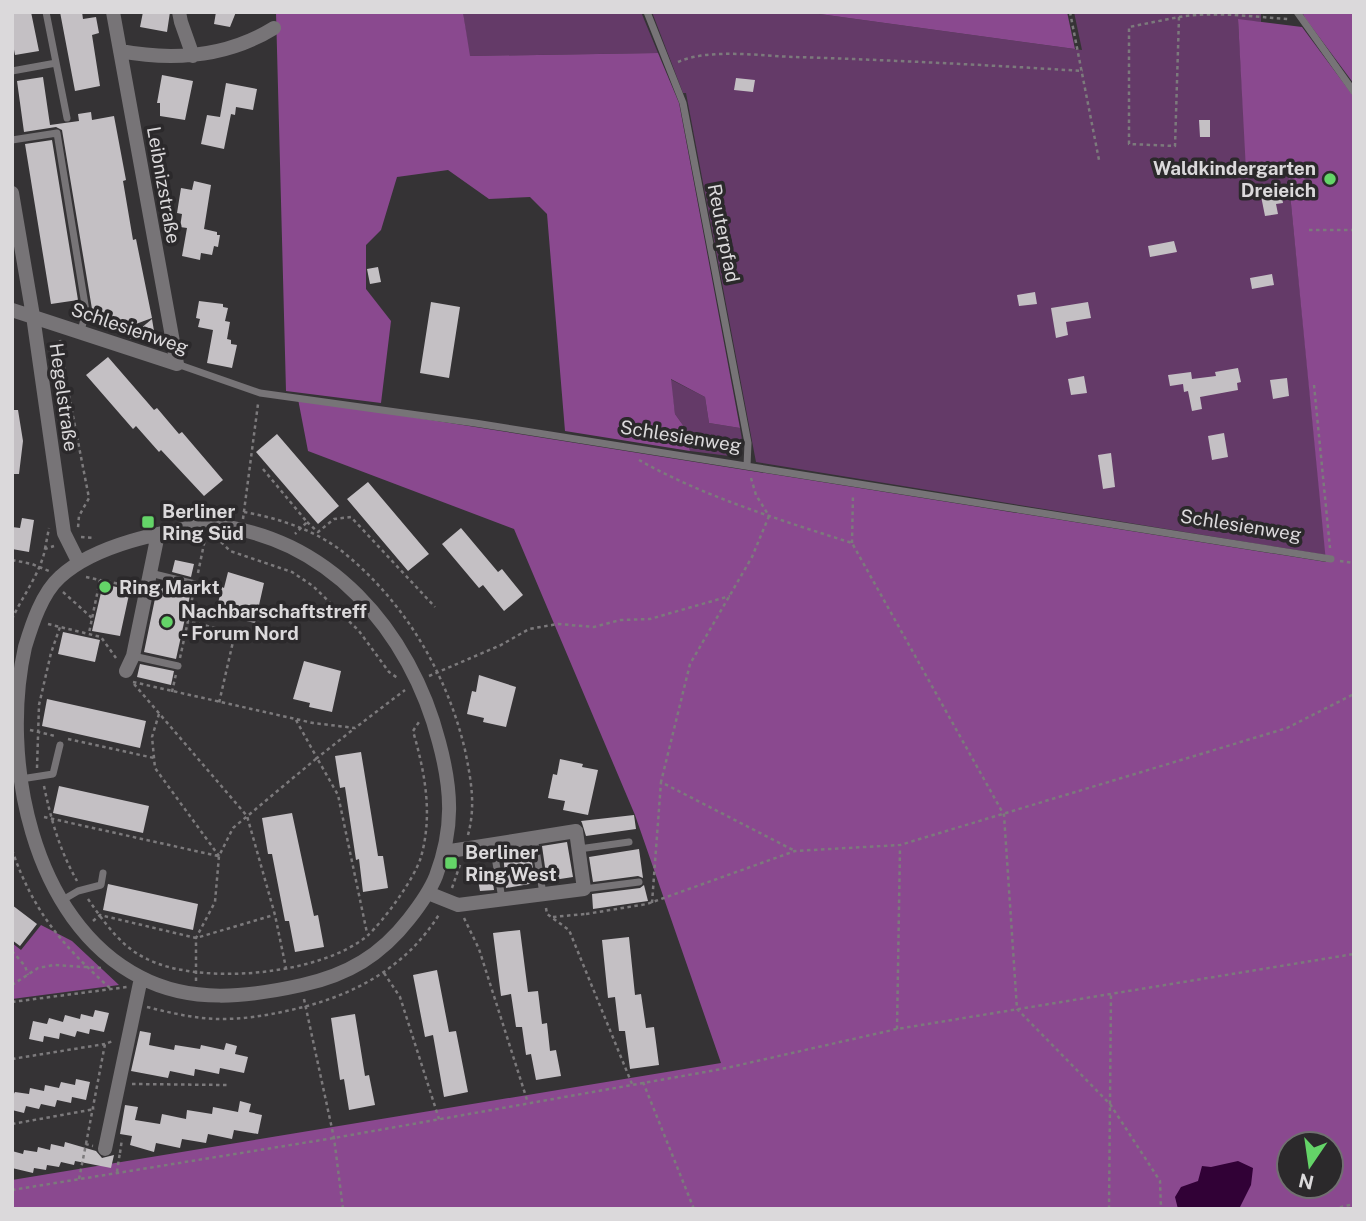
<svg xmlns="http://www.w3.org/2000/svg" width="1366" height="1221" viewBox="0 0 1366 1221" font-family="'Public Sans',sans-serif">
<rect width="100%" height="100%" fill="#353335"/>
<path fill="#643a68" d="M463 12H641L658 53 469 56Z
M652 12H805L1082 50 1074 12H1261V22L1238 20 1247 171 1288 173 1326 555 756 462 686 93H683Z
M670 379 705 397 709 423 740 428 743 445 737 457 690 451 685 428 675 414Z"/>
<path fill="#8a498f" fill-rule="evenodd" d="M276 12H463L470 56 658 53 679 103 740 428 709 423 705 397 671 379 675 414 685 428 690 451 565 431 547 214 530 197 489 199 448 170 397 177 381 230 366 245V289L391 321 381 403 286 391Z
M805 12H1067L1075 49Z
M1302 12H1354V84L1305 18Z
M1238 19 1302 27 1354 97V1209H12V1180L721 1063 635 815 514 529 308 451 298 399 1326 562 1288 173 1246 171ZM1289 1144H1331V1186H1289Z
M41 925 72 941 119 985 12 999V943L21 950Z"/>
<path fill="#310136" d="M1238 1161 1253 1168 1251 1185 1239 1209H1178L1175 1197 1181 1187 1198 1181 1202 1166 1211 1167Z"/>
<path fill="#c4c0c4" d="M12 12H31L39 51 15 55 12 39Z
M60 12H82L83 19 96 17 99 33 92 35 100 86 75 91Z
M143 12H170L167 32 140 27Z
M216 12H236L230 27 214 24Z
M162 75 193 81 185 120 160 116V103H157Z
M43 77 50 125 79 121 78 114 91 112 92 120 114 116 126 180 123 181 133 240 136 239 152 318 117 331H108L107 328 93 318 97 313 92 309 62 130 56 127 24 132 17 81Z
M736 78 755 80 753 92 734 90Z
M226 83 257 89 253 110 236 107 235 115 231 114 224 149 201 144 207 115 220 117Z
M1199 120H1210V137H1200Z
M52 140 78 300 51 304 25 144Z
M194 181 211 185 204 229 217 232V235H220L218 247 214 246 212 255 201 253 200 260 182 256 187 228 180 227 182 214 177 213 181 188 192 190Z
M1260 191 1281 192 1283 203 1276 204 1278 214 1265 216Z
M1174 241 1177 252 1150 257 1148 246Z
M378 267 381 282 370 284 367 269Z
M1272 274 1274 285 1252 289 1250 278Z
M1035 292 1037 304 1019 306 1017 295Z
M199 301 223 304V307L228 308 225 321 230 322 227 339 231 340V344L237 345 232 368 207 363 213 330 198 327 200 319 196 318Z
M431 302 460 307 449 378 420 373Z
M1088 302 1091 318 1066 322 1068 335 1056 338 1051 308Z
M152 319 155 337 136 340 129 338Z
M108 357 154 410 157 408 179 434 182 432 223 480 204 496 161 450 159 452 136 426 133 429 86 375Z
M1238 368 1241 382 1237 383 1238 390 1200 397 1202 409 1192 411 1188 391 1184 392 1183 384 1170 386 1168 375 1191 372 1192 379 1216 376 1215 372Z
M1084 376 1087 393 1071 395 1068 379Z
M1287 378 1289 396 1273 399 1270 380Z
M12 410H18L23 441 19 474H12Z
M1224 433 1228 457 1212 460 1208 436Z
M277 434 339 506 318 524 256 452Z
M1111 453 1115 487 1103 489 1098 455Z
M368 482 429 554 408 571 347 499Z
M22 518 34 520 29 552 12 549V527L20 528Z
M461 528 498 572 502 569 523 595 504 611 483 585 479 588 442 544Z
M175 560 194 564 191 577 172 572Z
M228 572 264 583 255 623 233 618V615L216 611 222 587 224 588Z
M103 584 130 590 120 636 92 631Z
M158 584 169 586 170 584 191 591 176 659 144 652Z
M63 632 100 640 95 662 58 654Z
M304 661 341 671 332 712 309 707 310 703 293 699Z
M140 664 174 671 171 685 137 677Z
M479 675 516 687 506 727 483 722 484 718 467 714 472 691 476 692Z
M47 699 146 721 140 748 42 726Z
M361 752 378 856H383L388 888 363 892 359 859 356 860 345 787 340 788 335 756Z
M560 759 583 764 582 767 598 770 588 815 563 810 565 801 548 798 553 774 557 775Z
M59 786 149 806 143 833 53 813Z
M292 813 314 916 318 915 324 947 295 952 289 921H285L272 854H268L262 818Z
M634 815 636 829 586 836 582 823 581 821Z
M567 842 573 877 547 881 542 846Z
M530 848 535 883 506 888 503 852Z
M639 849 643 878 638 876 593 882 589 857Z
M491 868 494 890 480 891 476 870Z
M108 884 198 904 193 930 103 910Z
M644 885 648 901 593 909 592 894 640 888Z
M12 905 37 924 20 946 12 940Z
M520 930 528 992 538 991 542 1024 547 1023 550 1051 556 1050 561 1076 536 1080 531 1054 526 1055 522 1027H516L511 994 501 996 493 933Z
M629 937 635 995 641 994 646 1028 654 1027 659 1065 630 1069 625 1031H619L615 997 608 998 602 940Z
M437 970 449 1032 456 1031 468 1092 444 1097 433 1035 425 1037 413 975Z
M95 1010 109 1013 104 1032 90 1029 89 1034 77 1031 75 1037 60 1033 59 1039 44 1036 43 1042 29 1039 33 1021 47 1024 49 1018 63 1022 65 1015 80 1019 81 1014 93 1017Z
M355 1014 365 1076 369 1075 375 1105 349 1110 344 1079 340 1080 331 1018Z
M140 1031 151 1033 149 1045 174 1050 175 1045 200 1049 201 1045 224 1050 226 1043 237 1046 235 1054 248 1057 244 1073 220 1068 219 1074 195 1069 194 1076 170 1071 168 1078 131 1071Z
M76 1079 90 1082 86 1100 72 1097 71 1103 57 1100 55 1107 41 1104 39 1109 26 1106 24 1113 12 1110V1097L15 1092 29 1094 30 1088 44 1091 45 1085 59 1088 61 1082 75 1085Z
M240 1101 251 1104 249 1112 262 1115 258 1134 234 1130 232 1139 208 1134 206 1143 182 1139 180 1148 156 1143 154 1152 130 1145 132 1136 120 1134 125 1105 138 1107 135 1120 160 1124 162 1114 186 1119 187 1110 212 1114 213 1107 238 1112Z
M65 1142 96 1151 102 1158 114 1155 111 1168 75 1161 74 1165 61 1162 59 1167 47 1165 46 1170 34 1168 33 1173 12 1168V1151L23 1154 24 1150 37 1152 38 1147 50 1150 51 1144 64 1147Z"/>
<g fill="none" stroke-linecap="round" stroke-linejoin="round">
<path stroke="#7c7a7c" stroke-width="2.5" stroke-dasharray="3.5 3.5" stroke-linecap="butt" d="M1070 12 1099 160
M1179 17 1175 146 1129 144V27L1179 17C1215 11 1253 17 1289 19
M678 62C709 48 761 56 795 57 891 60 987 65 1083 71
M1309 230H1354
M60 340 66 380 89 498 79 516 78 528
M1314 385 1330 548
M639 460C702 496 783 521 852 543L1004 815 1017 1009 1110 1104 1160 1181 1161 1209
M263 469 307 522 295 534
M751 478 756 495 769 516
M244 512C278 518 315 530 343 552 405 602 447 674 465 750 471 780 476 805 468 835
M769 516 752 557 690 664 661 782 795 851
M243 519 258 404
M307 522 318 532 334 519 351 517 435 607
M81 537 95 538
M221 542 230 551 292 572 313 586 359 631 389 672 399 679
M852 543 853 494
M45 549 49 528
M12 560 32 564 49 571
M1340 561 1354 563
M198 573 205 539
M86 577 100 580 89 633
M100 580 135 587
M63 592 92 618
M12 619C22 597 41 572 45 549L54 546
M188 621 193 594
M48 624 101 637 116 658
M180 658 188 621 235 633 219 703
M429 676 501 645 529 629 558 624 594 627 620 620 650 619 730 596
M133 682 313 723 355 728 405 690
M134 684 247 816 275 915 287 973
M172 692 176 674
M159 714 152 737 155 768 219 856
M296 720 317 758 355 728
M30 730 55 736
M68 739 154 758
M37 768 39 705 51 653 60 627
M44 786C51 820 60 851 77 881
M44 817 218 856
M12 850C34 913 62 945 111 989
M452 888 461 862
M88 899C104 922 121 947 147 959 201 986 320 975 367 936 383 922 415 878 421 857 433 814 425 773 413 731L419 722
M652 903 661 782
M546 908 547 914 569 930 632 1084
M586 914 647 904 795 851 900 845 1287 728 1354 694
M553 917 585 914
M464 918 479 949 528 1103
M93 921 100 915 196 938 274 915
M12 951 25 966 28 975
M384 973 400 997 439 1119
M196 981V938L215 902 219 856 233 828 317 758 338 795 367 933
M12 985 38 968 54 965 101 968
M304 999 334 1138 343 1209
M12 1002 127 987
M147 1007C171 1013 196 1019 222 1019 243 1019 264 1016 286 1011 349 998 405 970 440 913
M897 1029 900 847
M12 1059 105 1044
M643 1082 694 1209
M132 1084 227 1085
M12 1124 95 1109
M86 1144 105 1044 113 1041
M120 1153 122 1139
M117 1172 120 1152
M79 1179 86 1144 93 1146
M12 1190 334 1138 722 1069 897 1029 1354 954
M1109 1209 1111 993
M1333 1209 1354 1204"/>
<path stroke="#777477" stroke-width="7" d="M46 12 67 118
M647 12 683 103 748 443 747 466
M1297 12 1354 92
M12 71 56 63
M12 140 57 133 86 311 81 331
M177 364 260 393 475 423 1331 559
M150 573 195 584
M133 656 178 666
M21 779 53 774 60 745
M534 837 543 894
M493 845 502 899
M579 849 629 842
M584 889 639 882
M61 901 78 891 101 885 103 873"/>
<path stroke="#777477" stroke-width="14" d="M179 12 181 22 193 56
M120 51C174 61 227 57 274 28
M12 193 33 316 64 533 79 563
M12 310 177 364 113 12
M208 525C327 533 411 632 439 742 452 790 454 828 436 876 430 891 420 905 409 919 381 955 348 975 302 985 248 997 191 1004 140 977 31 921 0 758 25 647 32 624 42 593 60 577 96 544 162 532 208 525Z
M126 671 133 656 158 534
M428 893 458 905 584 889 576 831 444 852
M105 1149 141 978"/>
</g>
<g fill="#64d468" stroke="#2b292b" stroke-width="2.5">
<circle cx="1330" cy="179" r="7"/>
<rect x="141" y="515" width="14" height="14" rx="3.5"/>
<circle cx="105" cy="587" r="7"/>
<circle cx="167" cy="622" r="7"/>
<rect x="444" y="856" width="14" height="14" rx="3.5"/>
</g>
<g text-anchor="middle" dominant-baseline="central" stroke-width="7" stroke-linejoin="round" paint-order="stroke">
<g font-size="19" font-weight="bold" fill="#dbd9db" stroke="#2b292b" text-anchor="start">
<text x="1316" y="168" text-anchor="end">Waldkindergarten<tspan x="1316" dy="22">Dreieich</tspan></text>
<text x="162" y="511">Berliner<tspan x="162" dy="22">Ring Süd</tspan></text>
<text x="119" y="587">Ring Markt</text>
<text x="181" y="611">Nachbarschaftstreff<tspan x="181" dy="22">- Forum Nord</tspan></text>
<text x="465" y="852">Berliner<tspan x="465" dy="22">Ring West</tspan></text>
</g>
<g font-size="19" fill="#dbd9db" stroke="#2b292b">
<text transform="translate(164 185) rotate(80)">Leibnizstraße</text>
<text transform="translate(724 233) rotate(79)">Reuterpfad</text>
<text transform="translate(130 328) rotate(19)">Schlesienweg</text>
<text transform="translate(64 397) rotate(82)">Hegelstraße</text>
<text transform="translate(681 436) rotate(9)">Schlesienweg</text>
<text transform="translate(1241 525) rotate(9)">Schlesienweg</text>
</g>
</g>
<rect width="1366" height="1221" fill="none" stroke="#dbd9db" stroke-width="28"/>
<g transform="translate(1310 1165) rotate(193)"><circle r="33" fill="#2b292b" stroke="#716f71" stroke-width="2"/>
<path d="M0-5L12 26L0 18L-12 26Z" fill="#64d468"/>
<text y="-10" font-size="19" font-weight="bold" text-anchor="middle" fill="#dbd9db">N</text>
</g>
</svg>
